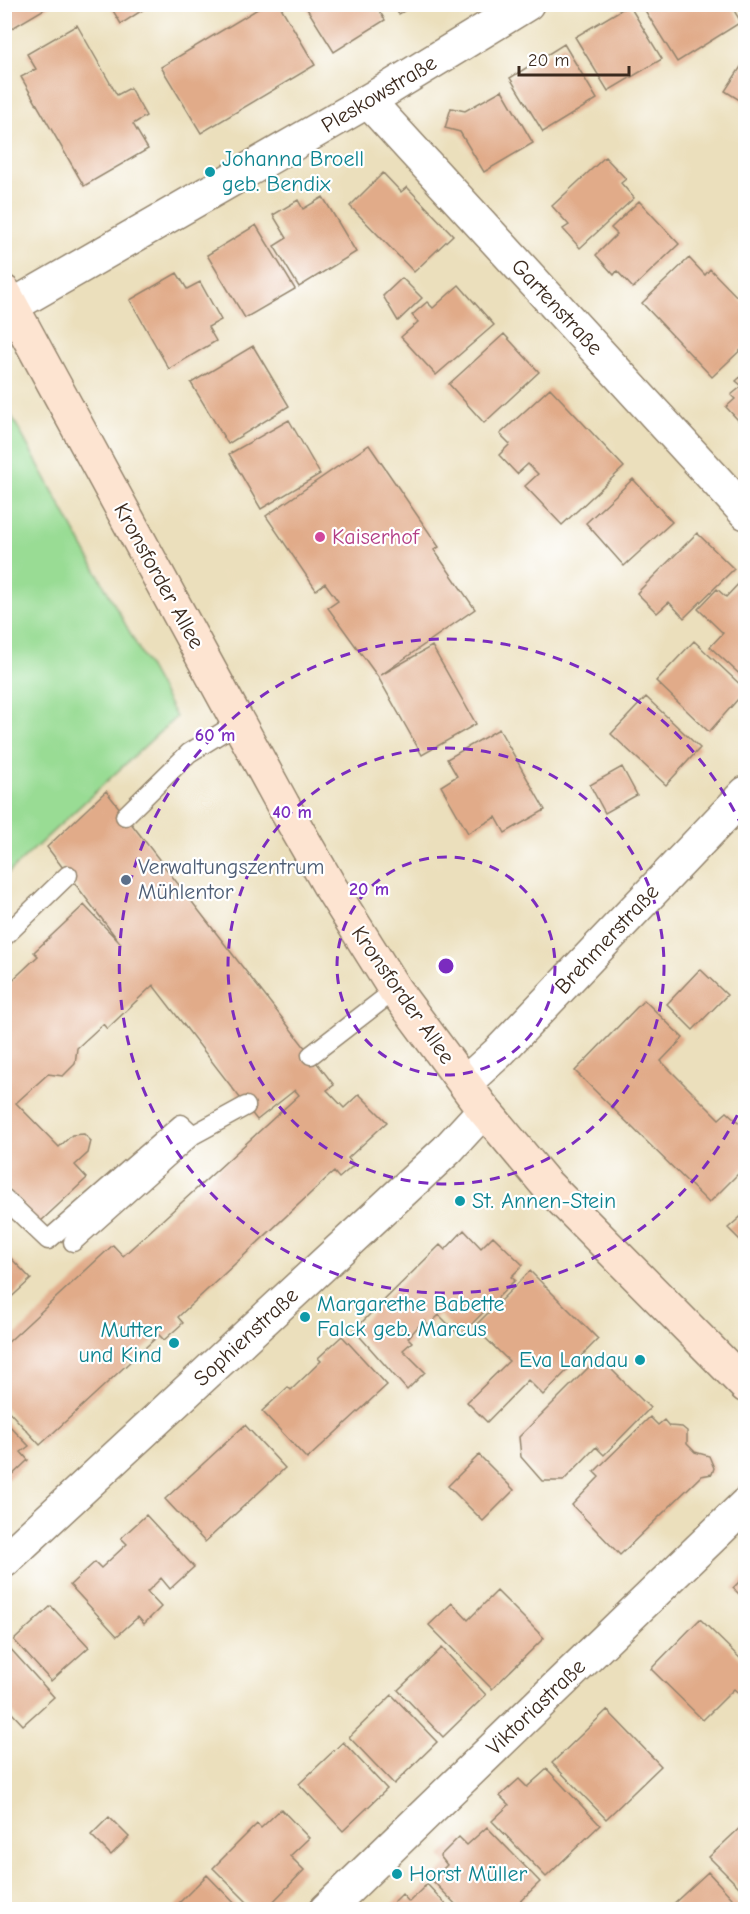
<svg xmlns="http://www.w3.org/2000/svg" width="750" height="1914" viewBox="0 0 750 1914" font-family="'Comic Neue',sans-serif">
<rect width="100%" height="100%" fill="#fff"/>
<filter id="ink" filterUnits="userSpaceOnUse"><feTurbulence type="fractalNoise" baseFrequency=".0167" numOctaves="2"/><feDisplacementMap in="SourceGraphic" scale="12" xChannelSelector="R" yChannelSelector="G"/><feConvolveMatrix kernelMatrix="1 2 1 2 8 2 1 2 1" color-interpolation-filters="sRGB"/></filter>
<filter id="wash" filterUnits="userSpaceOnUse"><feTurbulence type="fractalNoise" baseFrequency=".008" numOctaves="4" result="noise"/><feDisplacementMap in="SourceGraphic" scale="24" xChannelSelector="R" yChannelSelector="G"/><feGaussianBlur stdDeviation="1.35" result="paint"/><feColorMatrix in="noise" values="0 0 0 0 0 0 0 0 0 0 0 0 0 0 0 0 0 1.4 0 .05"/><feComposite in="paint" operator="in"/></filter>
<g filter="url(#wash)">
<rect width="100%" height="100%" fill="#ebdfbc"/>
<path fill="#99dc94" stroke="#6a8359" stroke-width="1.5" d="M4 402 176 717 5 876H4Z"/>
<g id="blocks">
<path fill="#e1ab89" d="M4 4H53L4 33Z
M109 4H152L121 24Z
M266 4H279L315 65 201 133 161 67Z
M304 4H375L385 20 334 52Z
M393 4H416L399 14Z
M641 4H730L741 22 677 62Z
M629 5 662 59 608 91 575 37Z
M77 25 117 95 130 88 146 116 133 124 148 149 84 186 21 77 36 69 27 54Z
M564 44 597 99 543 132 510 78Z
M746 59V104L725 91Z
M502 90 533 143 484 172 460 132 445 128 451 108 465 111Z
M605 157 626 179 621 183 634 198 580 248 563 229 569 225 552 206Z
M383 173 401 192 407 187 453 235 414 272 350 206Z
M323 197 356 252 299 287 274 246 287 238 273 215 298 200 303 209Z
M639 201 679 244 633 288 617 271 614 275 596 255 617 234 611 228Z
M256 225 295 289 245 318 207 255Z
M689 258 705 275 710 269 746 306V345L712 377 642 303Z
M177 273 187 289 200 282 221 320 208 327 216 341 169 369 130 300Z
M402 278 422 298 398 321 383 296Z
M459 285 494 325 436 375 401 337 418 322 412 315 427 302 433 308Z
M504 334 539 372 484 423 449 384Z
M253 346 289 406 228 444 191 383Z
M746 372V414L738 420 726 407 735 399 731 395 742 386 736 381Z
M550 388 624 467 562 525 525 486 538 474 528 464 517 474 499 455 510 444 500 434Z
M289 420 320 474 261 509 229 454Z
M369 445 439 547 434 550 475 609 381 675 432 646 476 724 422 755 378 677 328 608 338 601 325 583 316 590 266 516Z
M633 479 672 522 624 566 586 523Z
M697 533 734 569 684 618 669 602 657 613 637 593Z
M744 578 746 579V680L710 647 723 633 698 609 717 589 726 597Z
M694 641 746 690 709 732 656 681Z
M646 697 700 748 666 785 611 734Z
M499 729 545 810 505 833 496 817 468 833 441 786 457 776 447 759Z
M622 767 637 795 605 813 590 785Z
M106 791 334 1085 327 1090 344 1108 359 1094 387 1122 348 1158 354 1165 339 1178 334 1172 328 1177 178 1317 183 1323 164 1340 159 1335 40 1445 4 1406V1346L113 1245 123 1256 299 1095 295 1090 257 1120 153 985 107 1029 103 1024 77 1048 75 1064 63 1076 48 1074 16 1103 59 1147 72 1135 84 1134 91 1141 88 1153 75 1165 87 1178 39 1223 4 1185V988L38 956 34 952 84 905 121 944 47 847Z
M700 969 727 995 693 1030 667 1004Z
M644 1000 683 1038 661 1061 719 1119 727 1112 746 1129V1166L709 1203 575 1071Z
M746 1212V1246L728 1228Z
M464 1230 481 1248 493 1236 523 1265 511 1277 515 1280 460 1336 439 1315 429 1325 424 1320 408 1338 412 1342 403 1350 425 1372 407 1390 354 1330 440 1245 445 1250Z
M4 1251 31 1279 4 1304Z
M530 1271 598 1339 543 1395 528 1380 487 1422 467 1402 509 1361 474 1327Z
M342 1336 387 1385 307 1459 262 1411 288 1387 291 1390 321 1361 318 1358Z
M599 1357 650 1408 604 1455 596 1447 563 1481H542L521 1457 519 1437Z
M650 1417 658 1425 664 1420 669 1426 682 1427 687 1431V1444L695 1452 709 1456 714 1468 712 1474 701 1476 620 1555 572 1505 599 1477 594 1472Z
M4 1420 29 1446 21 1452 28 1460 4 1483Z
M245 1425 285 1468 205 1542 165 1499Z
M479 1455 514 1490 483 1521 448 1486Z
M146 1515 194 1567 170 1589 161 1578 147 1592 161 1607 144 1624 138 1617 117 1636 70 1585 95 1562 101 1568 127 1544 121 1538Z
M746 1575V1601L733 1588Z
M497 1591 544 1638 492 1689 429 1625 452 1603 468 1620Z
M51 1606 89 1647 51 1681 14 1640Z
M700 1619 746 1664V1700L734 1689 703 1720 651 1669Z
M8 1646 54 1697 23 1725 11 1712 4 1718V1649Z
M442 1648 486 1695 443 1737 398 1690Z
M392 1695 437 1742 394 1784 349 1737Z
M607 1710 661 1766 606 1819 552 1763Z
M343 1742 387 1789 343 1831 299 1784Z
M547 1769 600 1825 546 1877 492 1821 509 1805 500 1796 519 1779 527 1787Z
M281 1809 309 1838 290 1856 304 1870 265 1910H255L213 1868 257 1824 261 1828Z
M109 1817 129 1837 111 1855 91 1835Z
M746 1822V1894L709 1857Z
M487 1827 540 1882 511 1910H461L432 1880 447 1865 440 1856 459 1837 467 1845Z
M708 1872 743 1910H675L671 1906Z
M207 1875 241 1910H172Z
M427 1884 451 1910H386L402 1894 409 1902Z"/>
</g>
</g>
<g filter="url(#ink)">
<use href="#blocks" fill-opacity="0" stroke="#93846d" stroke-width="1.5"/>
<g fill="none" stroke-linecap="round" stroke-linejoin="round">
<g stroke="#93846d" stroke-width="21">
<path id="service" d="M125 816 189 753 239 722
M4 937 68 875
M311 1055 395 990
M4 1198 48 1240 181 1124 193 1135 246 1106
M73 1242 193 1135"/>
</g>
<g stroke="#93846d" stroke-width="36">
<path id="minor" d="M368 101 746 513
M12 306 373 98 527 4
M465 1083 498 1053 746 793
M4 1561 447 1150 484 1110
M326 1910 746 1504"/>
</g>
<g stroke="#93846d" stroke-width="36">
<path id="secondary" d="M4 292 283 805 329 885 395 990 484 1110 546 1184 746 1386"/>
</g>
<use href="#service" stroke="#fff" stroke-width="18"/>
<use href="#minor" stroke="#fff" stroke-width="33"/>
<use href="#secondary" stroke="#fde4d1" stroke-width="33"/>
</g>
</g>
<g fill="none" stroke="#7b2cbf" stroke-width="3" stroke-dasharray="10 8">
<circle cx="446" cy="966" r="109"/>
<circle cx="446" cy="966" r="218"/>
<path d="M745 1099A327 327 0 1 1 745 833"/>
</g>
<g fill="#0f9aa8" stroke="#fff" stroke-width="2">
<circle cx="210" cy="172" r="6"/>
<circle cx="460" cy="1201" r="6"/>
<circle cx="305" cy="1317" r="6"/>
<circle cx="174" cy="1343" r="6"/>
<circle cx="640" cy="1360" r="6"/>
<circle cx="397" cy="1874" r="6"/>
</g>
<circle fill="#d1479c" stroke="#fff" stroke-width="2" cx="320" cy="537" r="6"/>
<circle fill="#5c6f8a" stroke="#fff" stroke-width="2" cx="126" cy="880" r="6"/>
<g text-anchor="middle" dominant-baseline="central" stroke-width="4.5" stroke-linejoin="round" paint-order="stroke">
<g font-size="22" fill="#3b2a1e" stroke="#fff">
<text transform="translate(379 94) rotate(-31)">Pleskowstraße</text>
<text transform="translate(557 307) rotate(47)">Gartenstraße</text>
<text transform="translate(159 576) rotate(61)">Kronsforder Allee</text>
<text transform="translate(607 939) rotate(-47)">Brehmerstraße</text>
<text transform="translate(403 995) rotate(55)">Kronsforder Allee</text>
<text transform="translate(246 1337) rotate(-43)">Sophienstraße</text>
<text transform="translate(536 1707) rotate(-44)">Viktoriastraße</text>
</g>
<g font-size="22" fill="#0d838f" stroke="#fff" text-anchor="start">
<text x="222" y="159">Johanna Broell<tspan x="222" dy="25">geb. Bendix</tspan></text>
<text x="472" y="1201">St. Annen-Stein</text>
<text x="317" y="1304">Margarethe Babette<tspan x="317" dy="25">Falck geb. Marcus</tspan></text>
<text x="162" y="1330" text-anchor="end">Mutter<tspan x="162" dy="25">und Kind</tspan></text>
<text x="628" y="1360" text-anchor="end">Eva Landau</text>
<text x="409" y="1874">Horst Müller</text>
</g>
<g font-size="22" fill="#b23c85" stroke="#fff" text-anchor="start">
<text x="332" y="537">Kaiserhof</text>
</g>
<g font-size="22" fill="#4e5e75" stroke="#fff" text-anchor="start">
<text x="138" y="867">Verwaltungszentrum<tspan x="138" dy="25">Mühlentor</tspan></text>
</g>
</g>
<circle cx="446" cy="966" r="9" fill="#7b2cbf" stroke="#fff" stroke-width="3"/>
<g font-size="18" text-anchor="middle" font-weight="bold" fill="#7b2cbf" stroke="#fff" stroke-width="4.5" stroke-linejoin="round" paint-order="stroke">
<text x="215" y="741">60 m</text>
<text x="292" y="818">40 m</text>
<text x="369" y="895">20 m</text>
</g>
<rect width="750" height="1914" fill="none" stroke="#fff" stroke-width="24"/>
<path d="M519 66v9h110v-9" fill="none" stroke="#3b2a1e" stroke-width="3"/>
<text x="528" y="66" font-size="18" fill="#3b2a1e" stroke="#ffffff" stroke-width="4.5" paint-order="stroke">20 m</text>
</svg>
